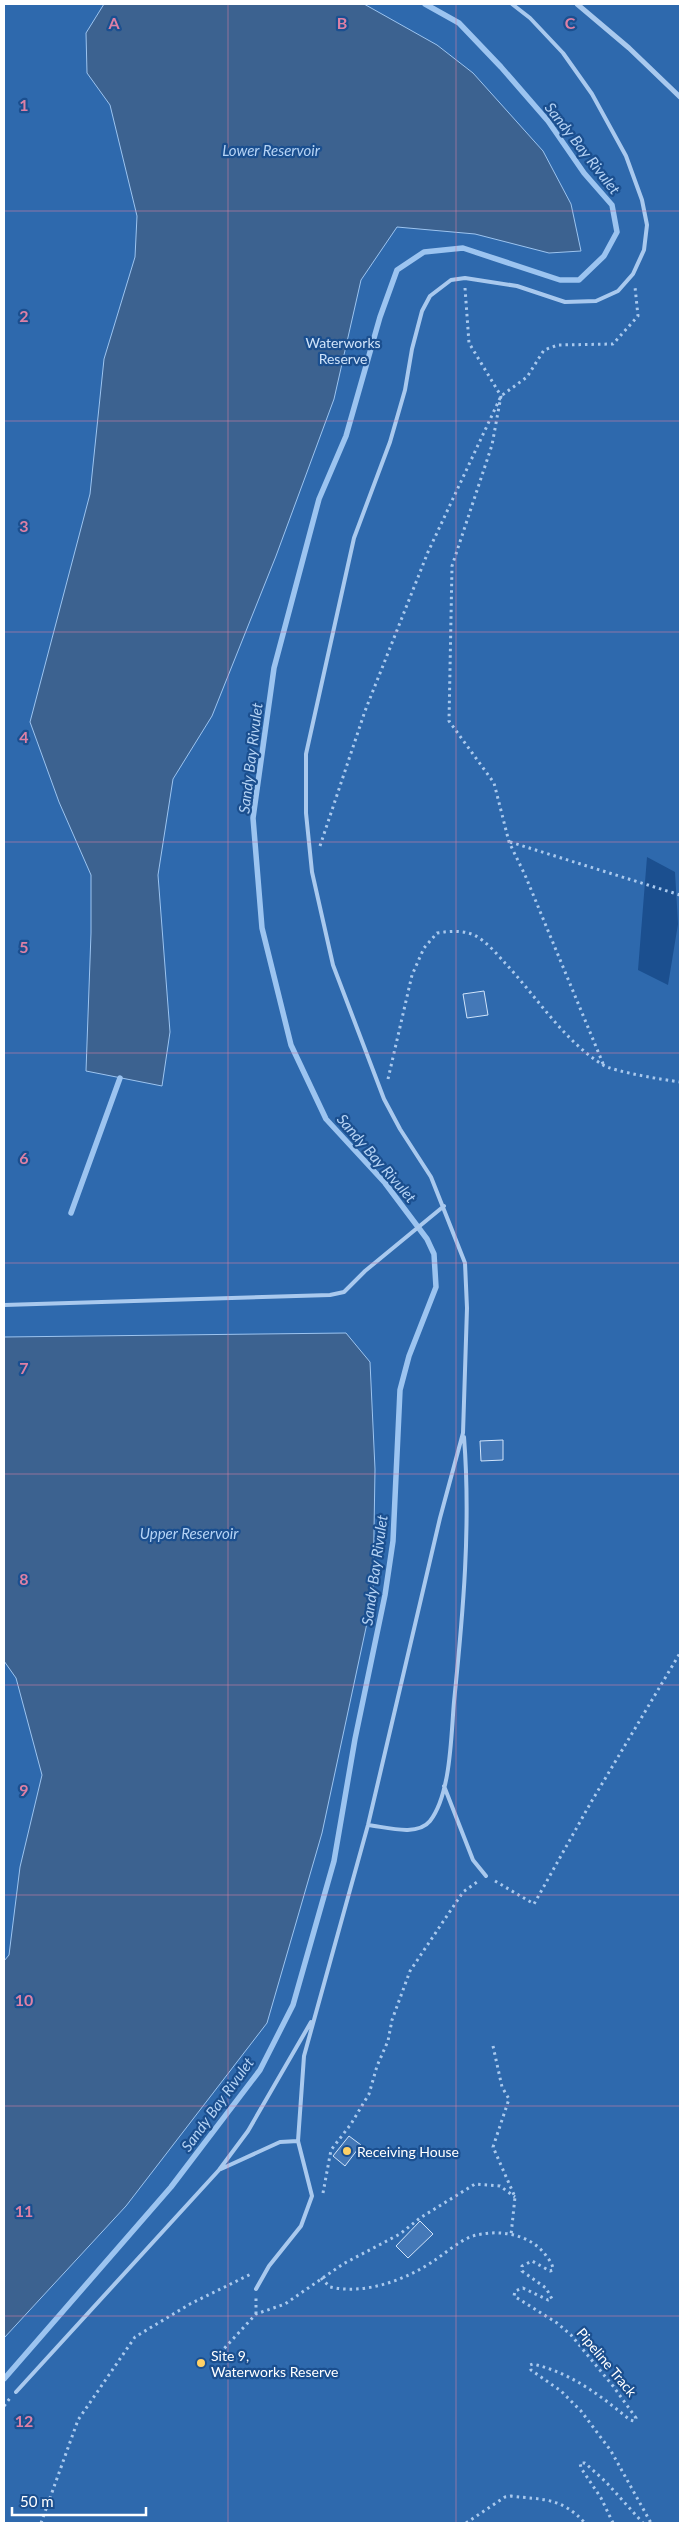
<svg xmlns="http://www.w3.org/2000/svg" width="684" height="2527" viewBox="0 0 684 2527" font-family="Lato,sans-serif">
<rect width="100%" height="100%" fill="#1b4f8f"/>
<path fill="#2e69ad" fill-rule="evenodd" d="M4 4H680V2523H4ZM647 857 675 872 678 924 668 985 638 970Z"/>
<path fill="#3c6290" stroke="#9cc4f0" d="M104 4H364L437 45 473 73 543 151 571 204 581 251 549 253 475 234 397 227 361 280 334 399 276 556 212 716 173 779 158 875 170 1032 162 1086 86 1071 91 933V875L59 802 30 722 90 494 104 359 135 257 137 216 110 105 87 73 86 33Z
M346 1333 370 1362 375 1469 373 1595 322 1833 267 2023 126 2206 4 2338V1961L9 1955 20 1867 42 1775 16 1678 4 1661V1337Z"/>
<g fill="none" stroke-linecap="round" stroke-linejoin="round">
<path stroke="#9cc4f0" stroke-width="5.5" d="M71 1213 120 1078
M4 2379 171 2187 260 2070 293 2005 334 1861 355 1739 385 1595 393 1541 400 1390 409 1356 436 1287 434 1254 427 1239 385 1183 326 1119 291 1045 262 928 253 818 274 668 319 499 346 436 380 317 397 270 424 252 463 248 560 280H579L604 256 617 232 612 205 584 173 548 121 501 67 459 23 425 4"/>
</g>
<path fill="#4478b7" stroke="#cfe3fa" d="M484 991 488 1015 467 1018 463 994Z
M503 1440V1460L481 1461 480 1441Z
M349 2136 361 2145 345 2166 333 2156Z
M420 2221 433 2234 408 2258 396 2246Z"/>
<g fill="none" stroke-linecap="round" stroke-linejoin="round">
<path stroke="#a9c9ee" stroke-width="3" stroke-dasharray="2.5 4" stroke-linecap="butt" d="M465 288 469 343 501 396 492 445 452 566 449 721 494 783 509 842 525 875 604 1066
M510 842 680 895
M320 846 365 711 428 552 501 396 527 377 544 350 558 345 613 344 638 316 635 287
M388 1079 412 975 424 948 437 933C450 931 462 930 474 935 486 941 497 954 505 963 537 997 563 1040 603 1065 615 1072 665 1080 680 1082
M495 1881 534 1904 590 1804 680 1653
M493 2046 502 2087 509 2099 493 2147 515 2197 511 2235
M323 2193 331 2150 351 2124 369 2094 377 2066 388 2041 392 2020 410 1971 463 1892 477 1882
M321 2278 330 2287C365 2295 406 2280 435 2260 450 2250 464 2236 482 2234 505 2230 533 2236 547 2257 550 2261 553 2265 553 2270L550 2271 532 2261 522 2266V2271L546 2288 552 2299 548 2300 523 2288 515 2291 514 2296 557 2323 571 2335 613 2386 636 2418 634 2421 630 2420C600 2395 571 2373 533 2364L530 2365 531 2370 561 2391 581 2411 611 2451 651 2523
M256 2314V2297
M220 2353 256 2314 285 2304 343 2264 400 2234 420 2218 475 2184 500 2186 515 2197
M4 2406 10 2398
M41 2523 78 2420 135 2337 190 2304 253 2273
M466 2523 505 2497 511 2496C544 2500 561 2497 585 2523
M613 2523 601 2498 581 2468 580 2463H585L606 2482 643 2523"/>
<path stroke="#a9c9ee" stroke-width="4" d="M4 1305 330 1295 344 1292 365 1271 444 1206
M444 1786 473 1860 486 1876
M368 1825C386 1827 417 1837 430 1821 451 1794 451 1735 454 1702 463 1614 471 1526 464 1437
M221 2169 280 2142 298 2141
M256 2289 269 2266 301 2226 312 2196 298 2141 304 2056 368 1825 440 1518 463 1433 467 1308 465 1263 431 1177 400 1129 384 1099 333 965 312 872 306 813V754L354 538 390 442 405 390 412 349 422 311 430 296 451 280 465 278 517 286 565 302 596 301 618 291 633 274 644 250 647 225 642 200 626 156 592 94 563 53 530 18 512 4
M16 2392 219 2170 248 2131 311 2022"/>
<path stroke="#a9c9ee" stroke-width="5" d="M577 4 629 48 680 97"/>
</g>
<path fill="none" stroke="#dd80a5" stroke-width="1" stroke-opacity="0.55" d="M228 4V2523M456 4V2523M4 211H680M4 421H680M4 632H680M4 842H680M4 1053H680M4 1263H680M4 1474H680M4 1685H680M4 1895H680M4 2106H680M4 2316H680"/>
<g fill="#ffd166" stroke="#1b4f8f" stroke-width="2">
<circle cx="347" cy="2151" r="5"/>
<circle cx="201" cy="2363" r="5"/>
</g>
<g text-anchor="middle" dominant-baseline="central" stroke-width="4.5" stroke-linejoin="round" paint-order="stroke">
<g font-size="14" fill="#cfe3fa" stroke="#1b4f8f">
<text x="343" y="342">Waterworks<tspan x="343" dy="16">Reserve</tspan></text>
</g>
<g font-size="14" fill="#fff" stroke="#1b4f8f" text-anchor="start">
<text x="357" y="2151">Receiving House</text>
<text x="211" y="2355">Site 9,<tspan x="211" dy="16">Waterworks Reserve</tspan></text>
</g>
<g font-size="14" fill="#fff" stroke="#1b4f8f">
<text transform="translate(607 2362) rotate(50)">Pipeline Track</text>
</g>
<g font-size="15" font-style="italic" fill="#b5d3f5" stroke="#1b4f8f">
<text transform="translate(583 148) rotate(52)">Sandy Bay Rivulet</text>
<text x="271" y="150">Lower Reservoir</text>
<text transform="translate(250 758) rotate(-83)">Sandy Bay Rivulet</text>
<text transform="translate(377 1158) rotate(49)">Sandy Bay Rivulet</text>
<text x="189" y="1533">Upper Reservoir</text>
<text transform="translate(374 1570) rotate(-82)">Sandy Bay Rivulet</text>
<text transform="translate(217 2104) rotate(-54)">Sandy Bay Rivulet</text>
</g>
</g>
<g font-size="16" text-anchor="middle" font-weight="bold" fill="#dd80a5" stroke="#1b4f8f" stroke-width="4.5" stroke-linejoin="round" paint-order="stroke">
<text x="114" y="29">A</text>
<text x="342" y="29">B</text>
<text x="570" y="29">C</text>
<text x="24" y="111">1</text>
<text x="24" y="322">2</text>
<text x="24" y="532">3</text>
<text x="24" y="743">4</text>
<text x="24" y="953">5</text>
<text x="24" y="1164">6</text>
<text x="24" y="1374">7</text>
<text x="24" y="1585">8</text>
<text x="24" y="1796">9</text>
<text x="24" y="2006">10</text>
<text x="24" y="2217">11</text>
<text x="24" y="2427">12</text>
</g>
<rect width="684" height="2527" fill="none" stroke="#ffffff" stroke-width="10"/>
<path d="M12 2507v8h134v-8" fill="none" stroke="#ffffff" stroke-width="2.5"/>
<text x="20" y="2507" font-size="15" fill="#ffffff" stroke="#1b4f8f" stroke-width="4" paint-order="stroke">50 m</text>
</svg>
